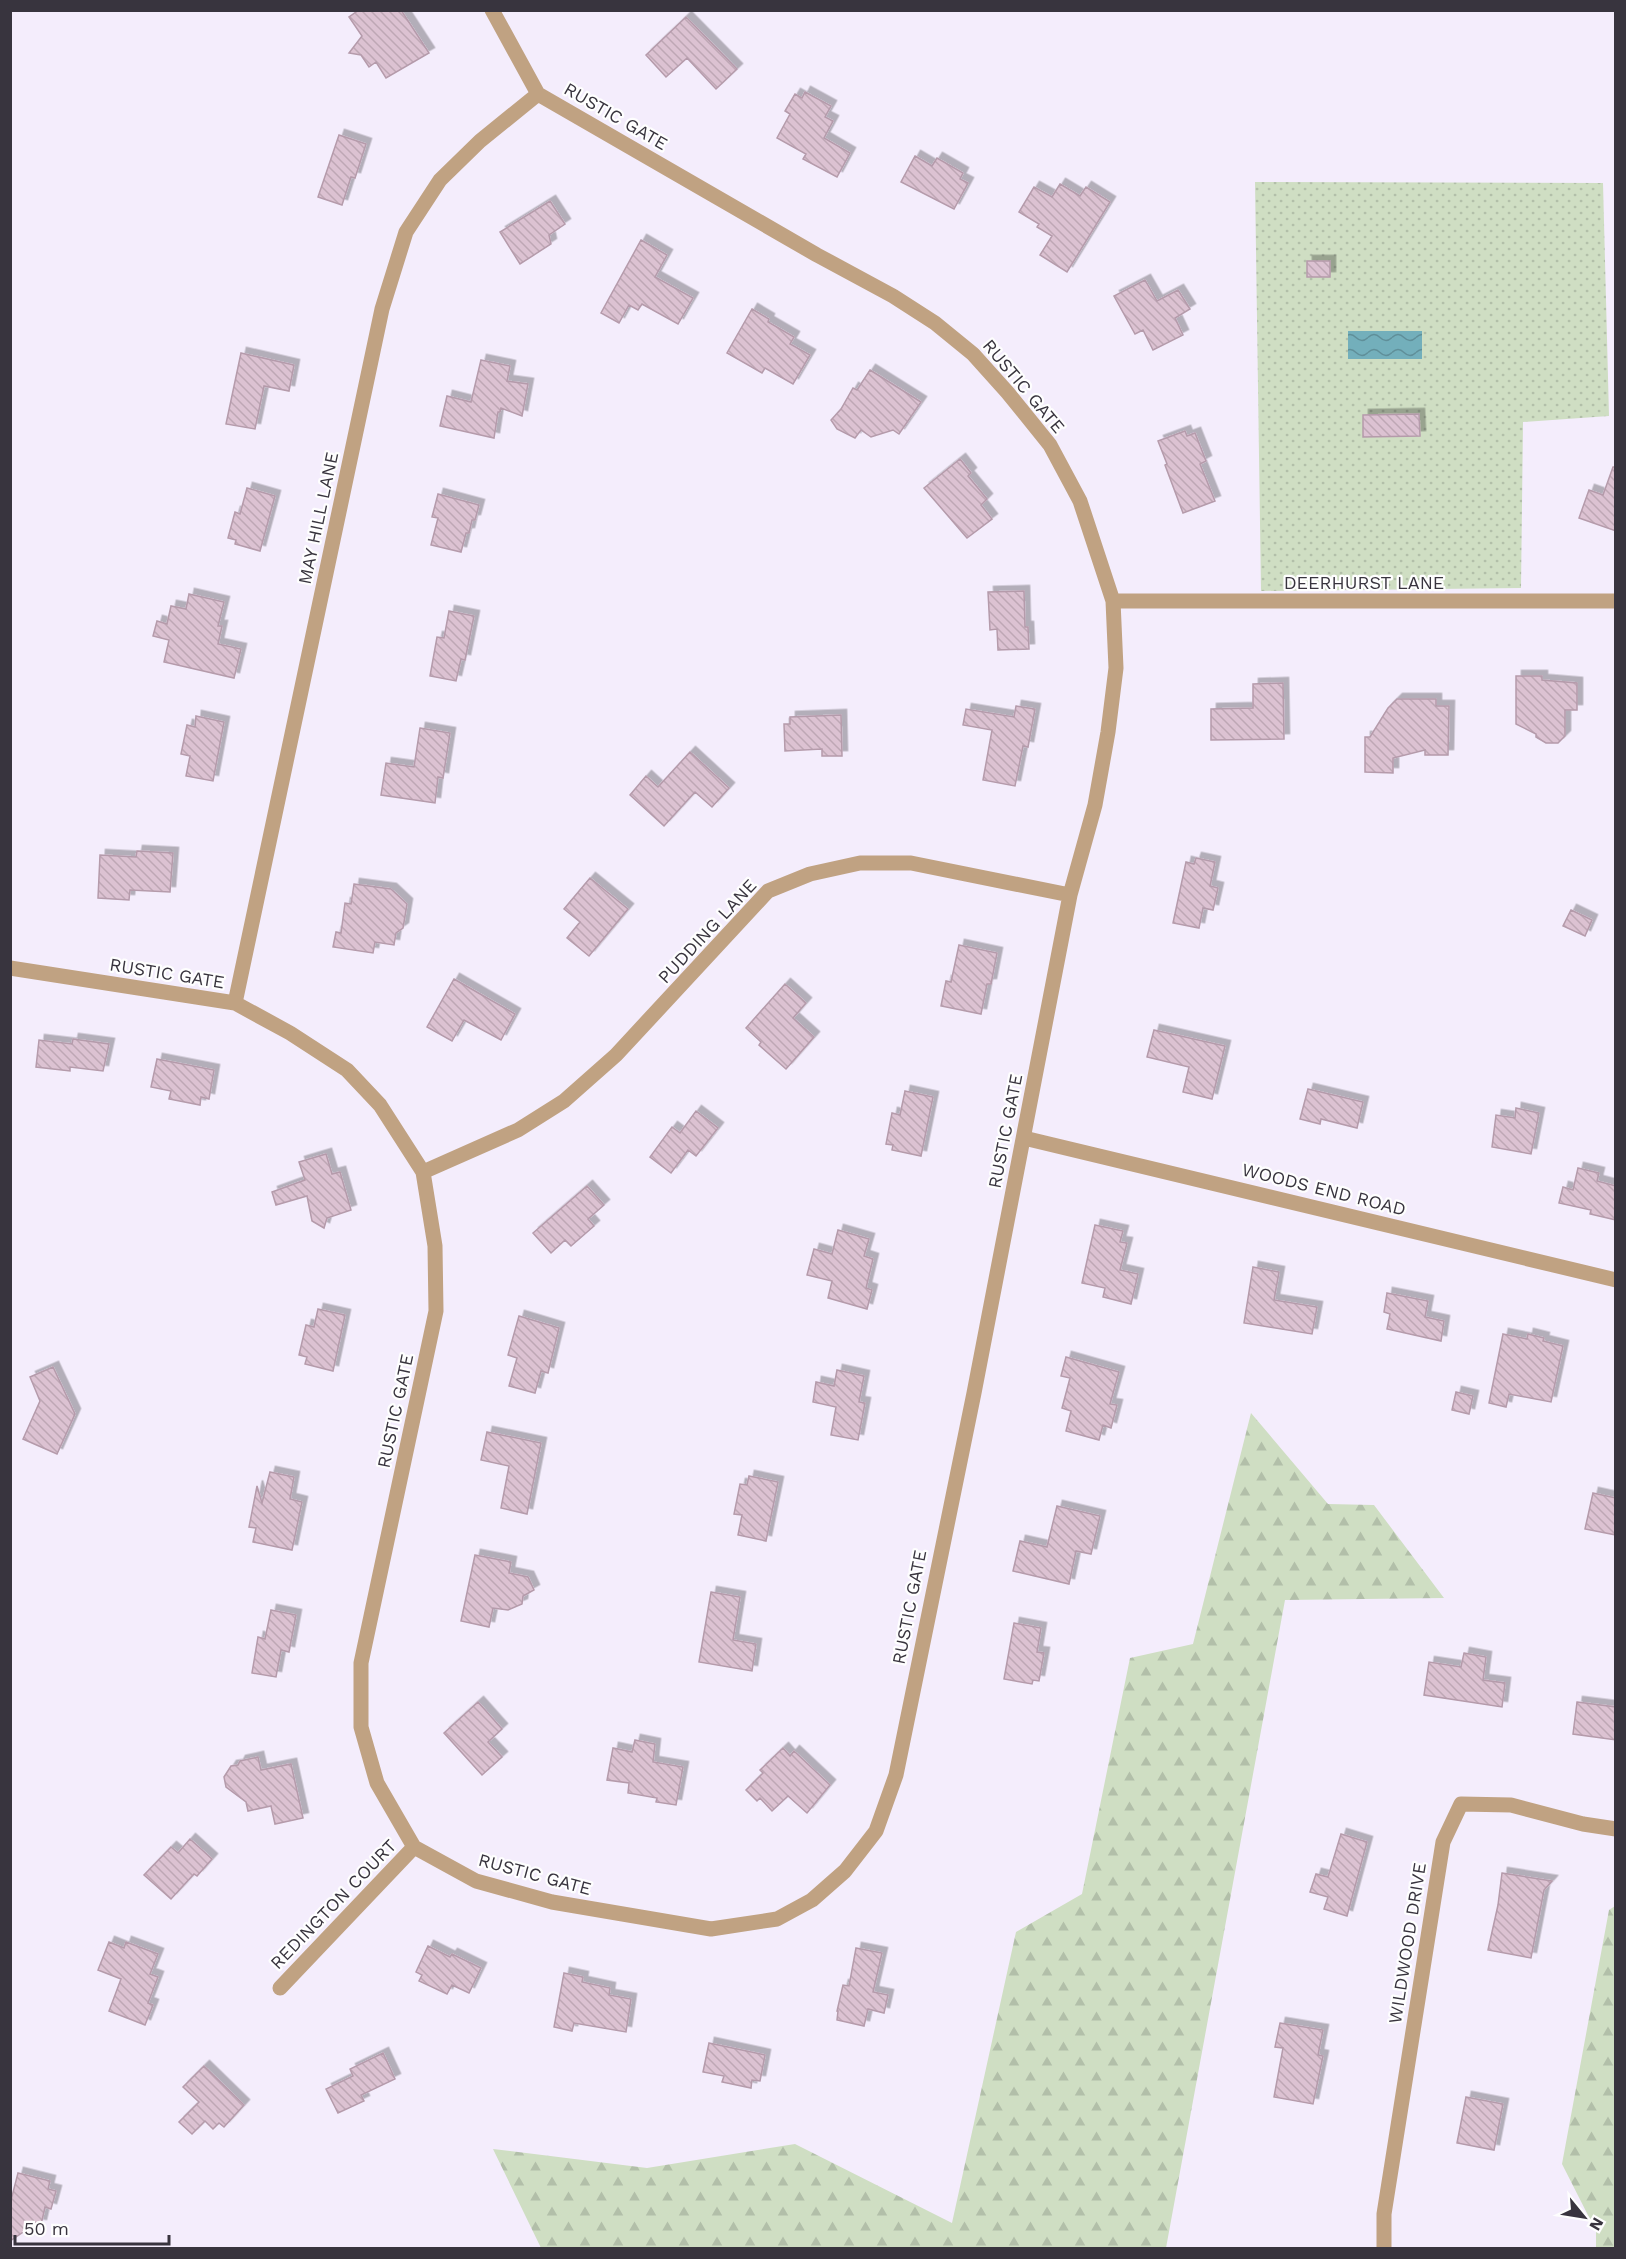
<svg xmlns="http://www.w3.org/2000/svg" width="1626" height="2259" viewBox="0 0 1626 2259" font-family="'Work Sans',sans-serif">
<defs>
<pattern id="forest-firs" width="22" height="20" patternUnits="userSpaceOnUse" patternTransform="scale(1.5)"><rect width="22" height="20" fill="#cfdec3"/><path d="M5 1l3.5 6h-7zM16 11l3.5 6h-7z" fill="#b2bfa9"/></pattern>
<pattern id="park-dots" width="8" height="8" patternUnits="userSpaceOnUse" patternTransform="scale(1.5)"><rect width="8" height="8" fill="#cfdec3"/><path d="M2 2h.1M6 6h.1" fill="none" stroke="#b2bfa9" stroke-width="1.8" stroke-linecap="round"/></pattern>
<pattern id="water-waves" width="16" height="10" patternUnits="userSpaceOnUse" patternTransform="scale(1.5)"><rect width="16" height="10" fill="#73afbb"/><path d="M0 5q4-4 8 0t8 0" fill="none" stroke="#5f8f99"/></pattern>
<pattern id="building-back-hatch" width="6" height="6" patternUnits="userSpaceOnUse" patternTransform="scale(1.5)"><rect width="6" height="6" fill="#dcc2d2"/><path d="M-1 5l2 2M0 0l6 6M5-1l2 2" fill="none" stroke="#bea7b5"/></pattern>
<filter id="shadow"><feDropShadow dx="5.5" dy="-5.5" stdDeviation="0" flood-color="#0004"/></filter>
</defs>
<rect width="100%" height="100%" fill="#f4edfc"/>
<path fill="url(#forest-firs)" d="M1251 1413 1328 1504 1374 1505 1444 1598 1285 1600 1166 2248H541L493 2149 647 2168 795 2144 952 2223 1016 1932 1082 1894 1130 1658 1193 1644Z
M1615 1906V2248H1596V2231L1562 2164 1609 1910Z"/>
<path fill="url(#park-dots)" d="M1255 182 1603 183 1609 416 1523 422 1521 588 1261 591Z"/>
<path fill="url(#water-waves)" d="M1348 331H1422V359H1348Z"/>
<path fill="url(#building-back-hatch)" stroke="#b59bab" stroke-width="1.5" filter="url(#shadow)" d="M359 10H401L429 53 386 78 376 62 369 67 361 55 349 53 362 36 349 17Z
M686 17 737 69 716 89 687 58 666 77 646 55Z
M805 92 831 106 825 117 833 121 824 138 850 153 837 177 803 159 806 154 777 138 790 114 785 111 795 94 802 98Z
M339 135 366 144 355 178 351 177 342 205 318 197Z
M915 156 932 166 937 158 963 173 960 179 968 183 954 209 901 182Z
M1060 184 1080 196 1086 187 1110 202 1067 272 1040 255 1052 236 1037 227 1039 224 1019 212 1034 187 1052 197Z
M550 201 565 224 549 235 551 244 520 264 500 232Z
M641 240 667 255 655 277 693 298 678 324 642 304 638 310 629 305 619 323 601 313Z
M1307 261H1330V277H1307Z
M1145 280 1157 301 1178 290 1190 309 1175 318 1183 335 1153 350 1143 330 1135 334 1114 296Z
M752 309 769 319 768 322 794 337 790 344 810 355 793 384 765 368 762 373 727 353Z
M241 353 294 365 289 391 264 386 255 429 226 424Z
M481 360 510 366 507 381 528 384 522 416 501 408 500 412H498L494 438 440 426 447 396 471 402Z
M870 370 921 402 899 434 893 430 871 437 861 430 855 438 837 429 831 420 841 409 853 388 857 390Z
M1419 414 1420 436 1363 437V415Z
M1185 431 1187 436 1195 433 1206 461 1200 464 1215 501 1183 513 1165 465 1167 464 1158 441Z
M960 459 971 473 968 476 987 499 981 505 992 519 967 538 924 488Z
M1613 467H1616V531L1579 518 1589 490 1603 495Z
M247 488 275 496 260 551 235 544 236 540 228 538 235 512 240 514Z
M438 494 479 505 475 520H472L469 533H466L461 552 431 545 438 518 432 517Z
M1024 591 1025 627H1028L1029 649 998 650 997 629 990 630 988 592Z
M189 594 224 602 218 626H222L218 644 241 649 234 678 164 662 169 640 153 636 157 621 167 624 171 606 186 609Z
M449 611 474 616 465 660 461 659 456 681 430 676 437 637 444 638Z
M1516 676H1542V680L1577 683V710H1565V736L1558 743H1546L1536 737V734L1516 724Z
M1283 683 1284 739 1211 740V709L1253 708V684Z
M1397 699H1436V706H1449L1448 755H1425V750L1393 758V773L1365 772V737H1370L1388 708Z
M1016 706 1035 709 1028 747 1023 746 1015 786 983 780 992 730 963 725 966 709 1014 717Z
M841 715 842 756H822V749L785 751 784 724H790V717Z
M196 716 224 722 213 781 186 776 190 756 181 754 187 725 195 727Z
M420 728 450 733 443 778 438 777 435 803 381 795 386 763 414 767Z
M690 752 729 788 712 807 695 792 664 826 630 795 646 776 658 787Z
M137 851 173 853 170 892 130 890 129 900 98 898 100 855 136 857Z
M1196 858 1215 862 1210 886 1218 888 1213 910 1203 908 1199 928 1173 923 1186 862 1194 864Z
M590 878 628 909 589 956 567 938 580 922 564 909Z
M354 884 391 889 407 904 403 928 396 933 394 945 375 942 373 953 333 947 336 932 341 933 345 903 351 904Z
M1571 910 1592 920 1585 936 1563 926Z
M959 945 997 953 991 984H987L981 1014 941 1006 946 981 951 982Z
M454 979 515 1014 501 1040 464 1020 452 1041 427 1027Z
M785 984 806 1003 793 1018 814 1037 786 1069 759 1045 761 1042 746 1028Z
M1154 1030 1225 1046 1212 1099 1183 1092 1189 1067 1147 1057Z
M73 1039 109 1044 103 1071 70 1067V1071L36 1067 39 1040 72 1044Z
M157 1059 214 1070 209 1099 201 1097 200 1105 169 1099 171 1091 151 1087Z
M1308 1089 1363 1102 1357 1128 1321 1119 1320 1124 1300 1119Z
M905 1091 933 1097 921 1156 892 1150 893 1145 886 1144 892 1113 900 1115Z
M1516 1108 1539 1113 1531 1154 1492 1147 1496 1115 1515 1118Z
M696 1111 718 1128 696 1156 688 1150 671 1173 650 1157 672 1127 680 1133Z
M326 1154 332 1174 340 1172 351 1210 327 1218 324 1228 312 1221 307 1196 276 1205 272 1192 305 1180 299 1162Z
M1578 1168 1599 1173 1597 1181 1616 1186V1220L1590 1214 1591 1210 1559 1203 1563 1187 1573 1190Z
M587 1186 604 1205 588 1219 594 1226 571 1246 565 1240 551 1253 533 1233Z
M1095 1225 1123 1231 1120 1242 1127 1243 1120 1270 1138 1274 1131 1304 1103 1297 1105 1288 1082 1283Z
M838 1230 869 1239 864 1256 873 1259 866 1288 872 1290 867 1309 828 1298 832 1281 807 1275 814 1249 832 1254Z
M1253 1267 1279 1272 1274 1300 1317 1307 1312 1334 1244 1323Z
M1387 1293 1428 1301 1425 1317 1444 1321 1441 1341 1387 1329 1390 1314 1384 1312Z
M318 1309 345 1315 333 1371 305 1364 307 1357 299 1355 306 1325 314 1327Z
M519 1316 559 1328 548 1373 541 1371 535 1393 509 1386 517 1358 508 1355Z
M1503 1334 1527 1339 1528 1334 1544 1338 1543 1341 1563 1346 1551 1402 1509 1394 1506 1407 1489 1403Z
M1066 1357 1119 1372 1110 1404 1117 1405 1111 1428 1103 1425 1099 1440 1066 1431 1071 1411 1062 1408 1070 1378 1061 1376Z
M53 1367 75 1414 57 1454 23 1439 40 1401 30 1377Z
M837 1370 864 1376 859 1402 865 1403 858 1440 831 1435 836 1407 813 1402 816 1382 834 1386Z
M1456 1392 1473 1396 1469 1414 1452 1410Z
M487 1432 541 1443 527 1514 501 1508 509 1466 481 1460Z
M270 1472 294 1477 290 1499 302 1502 292 1550 253 1542 256 1528 249 1527 257 1486 262 1503Z
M749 1476 778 1482 766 1541 738 1535 742 1515 734 1514 740 1484 747 1485Z
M1593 1493 1616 1498V1535L1585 1529Z
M1057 1506 1100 1516 1091 1554 1076 1551 1069 1584 1013 1571 1020 1541 1047 1547Z
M475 1555 511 1562 509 1573 528 1577 534 1590 523 1596 522 1604 508 1610 493 1608 489 1627 461 1621Z
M711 1592 740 1597 733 1640 756 1644 752 1671 699 1662Z
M271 1610 296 1615 289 1652 281 1650 276 1677 252 1673 258 1637 265 1639Z
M1014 1623 1041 1628 1037 1652 1044 1653 1039 1681 1033 1680 1032 1684 1004 1679Z
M1464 1653 1486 1657 1483 1680 1505 1683 1502 1707 1424 1695 1429 1662 1461 1667Z
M478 1702 502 1729 488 1742 502 1757 482 1775 444 1733Z
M1577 1702 1616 1707V1740L1573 1734Z
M635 1740 655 1744 653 1762 683 1767 676 1805 656 1802 657 1798 628 1793 629 1783 607 1780 613 1748 632 1752Z
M783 1748 790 1756 794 1751 830 1785 807 1813 788 1796 772 1811 760 1798 757 1801 746 1790 763 1773 760 1770Z
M258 1757 261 1770 291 1764 303 1818 275 1824 271 1806 248 1811 246 1802 226 1787 224 1777 231 1766 238 1765 240 1761Z
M1341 1834 1367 1842 1347 1916 1324 1909 1328 1897 1310 1892 1316 1874 1328 1877Z
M190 1839 212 1859 197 1876 194 1874 171 1899 144 1875 171 1847 178 1853Z
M1502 1873 1552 1881 1544 1890 1531 1958 1488 1950 1498 1905Z
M109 1942 124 1948 126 1942 158 1954 150 1974 158 1977 148 2003 153 2005 145 2025 109 2011 121 1979 98 1970Z
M428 1946 450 1957 452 1954 481 1968 469 1993 452 1985 447 1994 419 1981 422 1975 416 1972Z
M856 1948 882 1953 873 1992 888 1995 884 2013 868 2009 864 2026 837 2020 838 2011H837L843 1985 849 1986Z
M564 1973 583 1977 582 1982 610 1988 609 1995 631 1999 626 2032 574 2023 572 2031 554 2027Z
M1280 2023 1323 2030 1318 2055 1323 2056 1313 2104 1274 2097 1283 2048 1275 2047Z
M709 2043 765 2055 760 2081 752 2080 751 2088 722 2082 724 2076 703 2072Z
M383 2053 395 2079 361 2095 364 2101 338 2113 326 2089 353 2076 350 2069Z
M204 2066 244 2105 224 2127 219 2123 213 2129 205 2121 192 2134 179 2122 199 2102 183 2087Z
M1466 2097 1503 2104 1494 2150 1457 2143Z
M18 2173 50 2181 48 2189 56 2191 51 2209 45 2207 41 2225 35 2224 10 2241V2204Z"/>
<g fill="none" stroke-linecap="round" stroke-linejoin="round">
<path stroke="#c0a282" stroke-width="15" d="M1113 601H1616
M10 968 235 1003 290 1033 347 1070 380 1105 423 1172 435 1246 436 1311 361 1663V1727L377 1783 414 1847 476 1881 552 1902 711 1929 777 1919 812 1900 845 1871 876 1831 896 1775 974 1393 1070 895 1095 805 1108 732 1116 668 1113 601 1080 501 1050 445 1008 393 973 354 935 323 893 296 817 255 538 94 492 10
M235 1003 382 309 406 232 440 180 480 141 538 94
M1024 1138 1616 1280
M423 1172 518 1130 564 1101 616 1055 768 891 810 874 860 863H911L1070 895
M280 1988 414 1847
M1384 2248V2214L1443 1842 1461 1804 1511 1805 1583 1824 1616 1829"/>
</g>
<g text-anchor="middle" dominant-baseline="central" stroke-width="4.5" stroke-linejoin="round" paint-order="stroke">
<g font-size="18" fill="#38343e" stroke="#fefefe">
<text transform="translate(616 116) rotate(30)">RUSTIC GATE</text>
<text transform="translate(1024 386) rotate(50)">RUSTIC GATE</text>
<text transform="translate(318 518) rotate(-78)">MAY HILL LANE</text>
<text x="1364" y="582">DEERHURST LANE</text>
<text transform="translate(707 931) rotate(-47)">PUDDING LANE</text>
<text transform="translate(167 973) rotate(9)">RUSTIC GATE</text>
<text transform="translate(1005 1131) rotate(-79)">RUSTIC GATE</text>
<text transform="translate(1324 1189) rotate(14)">WOODS END ROAD</text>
<text transform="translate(395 1411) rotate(-78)">RUSTIC GATE</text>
<text transform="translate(909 1607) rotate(-79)">RUSTIC GATE</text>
<text transform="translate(535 1874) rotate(15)">RUSTIC GATE</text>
<text transform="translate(333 1904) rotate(-46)">REDINGTON COURT</text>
<text transform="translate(1407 1943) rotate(-81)">WILDWOOD DRIVE</text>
</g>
</g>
<rect width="1626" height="2259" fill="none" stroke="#38343e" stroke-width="24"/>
<g transform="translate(1584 2217) rotate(120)" stroke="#fefefe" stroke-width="4.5" paint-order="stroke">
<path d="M0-4.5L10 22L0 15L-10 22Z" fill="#38343e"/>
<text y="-9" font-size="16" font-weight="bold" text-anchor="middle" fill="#38343e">N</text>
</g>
<path d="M15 2235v9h154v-9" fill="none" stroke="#38343e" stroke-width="3"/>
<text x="24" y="2235" font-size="18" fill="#38343e" stroke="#fefefe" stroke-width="4.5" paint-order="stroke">50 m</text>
</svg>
